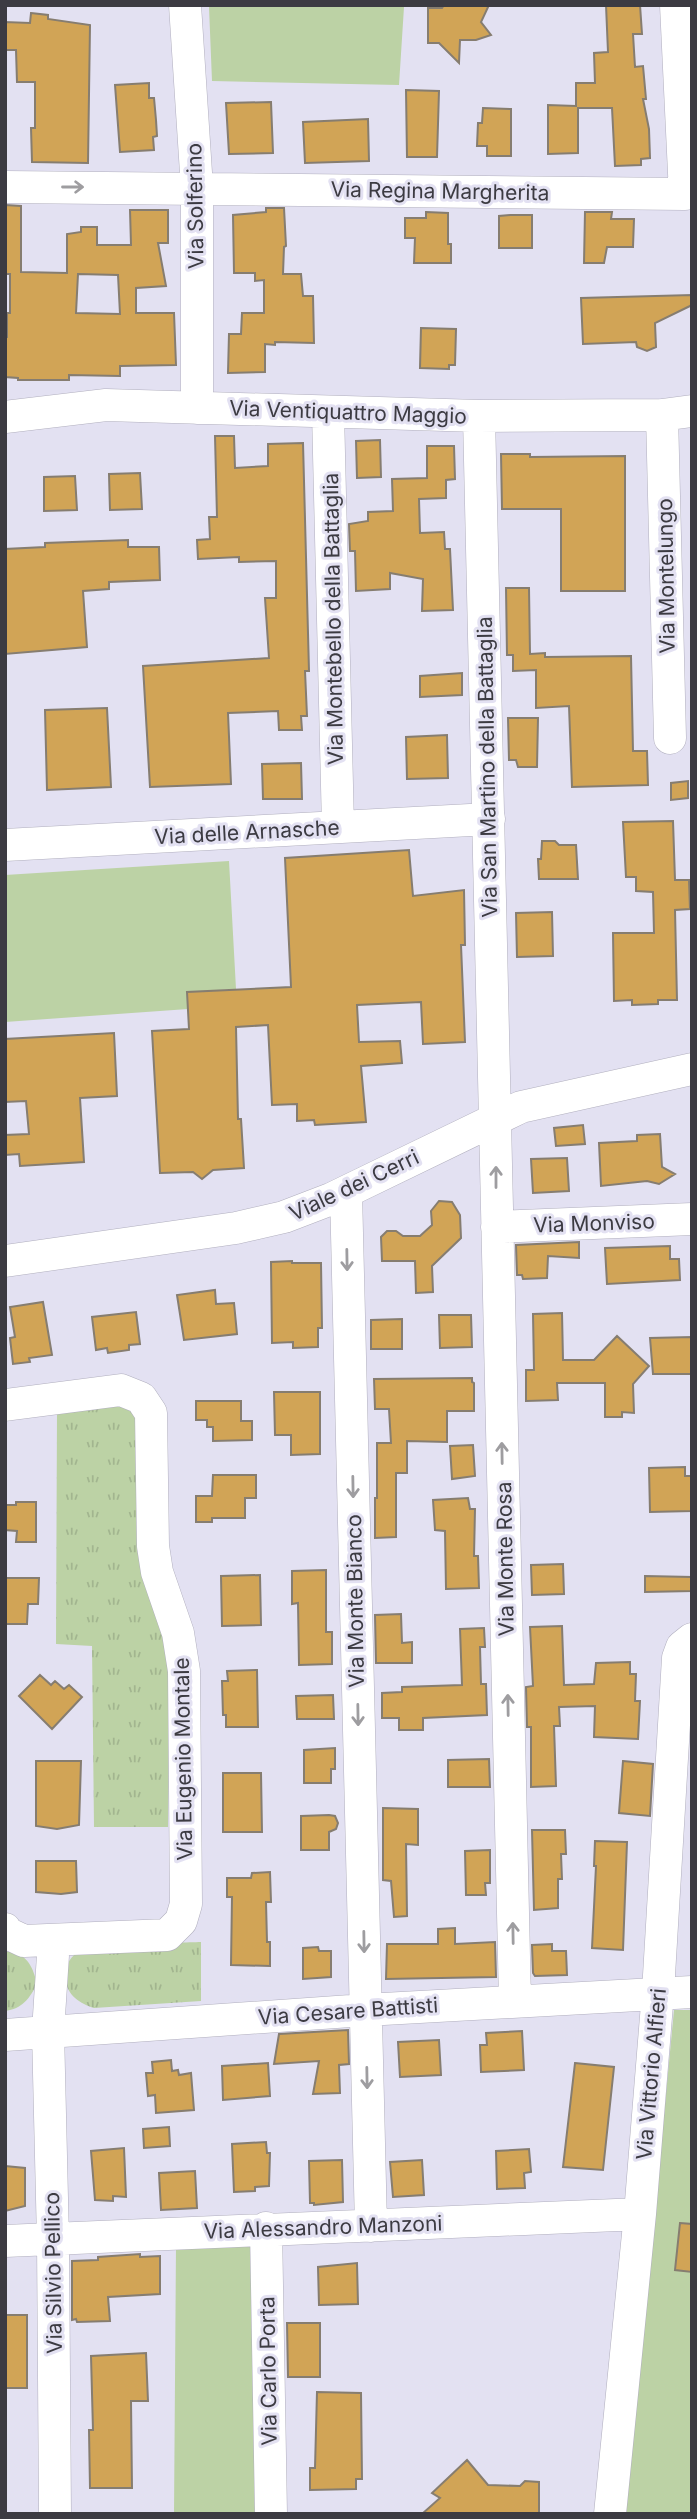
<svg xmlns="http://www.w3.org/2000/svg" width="697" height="2519" viewBox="0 0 697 2519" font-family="Inter,sans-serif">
<defs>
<pattern id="park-tufts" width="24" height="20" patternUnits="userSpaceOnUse" patternTransform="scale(1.75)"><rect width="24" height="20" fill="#bcd2a5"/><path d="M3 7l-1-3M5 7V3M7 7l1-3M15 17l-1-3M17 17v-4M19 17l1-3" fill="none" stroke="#a2b58f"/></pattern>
</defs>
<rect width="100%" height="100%" fill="#e3e1f2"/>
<path fill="#bcd2a5" d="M211 5 404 7 399 85 212 81 209 7Z
M229 861 236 989 187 992 188 1009 5 1022V875Z
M674 2010H692V2514H626Z
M256 2243 263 2514H174L176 2246Z"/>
<path fill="url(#park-tufts)" d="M111 1401 128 1406 138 1421 142 1575 168 1652 170 1673 168 1827H94L92 1646 56 1644 57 1411Z
M201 1942V2001L94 2008C81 2004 66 1995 66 1979 66 1968 67 1959 78 1952 93 1943 178 1943 201 1942Z
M11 1951C28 1956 33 1967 37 1984 30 1998 22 2009 5 2011V1952Z"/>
<path fill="#d1a456" stroke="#867d70" stroke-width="2" fill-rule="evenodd" d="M444 5H489L481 22 491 35 476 40H460L459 63 439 43H428V8H442Z
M606 5H640L642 34H633L635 67 643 66 646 99H643L649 129 650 158 641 159V165L615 166 612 108H578V153L548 154V105L576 106V83H595L594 53 608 52Z
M31 13 48 15V19L90 25 88 163 32 162 31 128H35V82H17L16 50H5V22L30 23Z
M149 83V98H154L156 120 157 136 153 137 154 150 120 152 115 85Z
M406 90 439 91 437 157H407Z
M271 102 273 153 229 154 226 103Z
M483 108 511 109V156H487V146H477L478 123H482Z
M368 119 369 161 305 163 303 122Z
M5 205 21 206V272L67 273V234L81 232V227H97V245H131L130 210H168V243H158L166 286 136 288V313H174L176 365 120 366V376L69 375V380H18V378L5 377V337H7V313H10V274H5ZM78 274 118 275 120 314 76 313Z
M266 208H284L286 246 284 247 283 274H301L303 296H313L314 343 275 342V345L265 344V372L228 373 229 334H241L242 313H264V280L255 281V273H234L233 215 266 212Z
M426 212 448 213V244H451V263H414L415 238H405V218H426Z
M585 212H612L611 219H634L633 247H607L604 263H584Z
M510 215H532V248H499V216Z
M692 295V305L655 323 656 347 647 351 637 347 636 342 583 344 581 298Z
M421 328 456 329 455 365H449V369L420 368Z
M215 436H234L235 468 268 466V444L303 443 309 671H305L307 716H301L302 730H279L278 711 228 713 231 784 150 787 143 666 269 658 265 598H276V561L239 562V557L198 559 197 540 210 539 209 517H217Z
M380 440 381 477 357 478 356 441Z
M427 446H454L455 479 446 480V498L419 499 420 533 444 532 445 549H450L453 610 422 611 423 579 390 573V589L356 591 355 551H350L349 524 368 521V512L393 511 392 479 427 478Z
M501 454H530V457L625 456V591H561V509H502Z
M140 473 142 509 110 510 109 474Z
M75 476 77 510 44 511V477Z
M128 540V547H159L160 580 109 582V589L83 591 87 647 5 654V549L45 547V543Z
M506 588H529L530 654 545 653V657L631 656 633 751H647L648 785 572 787 569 706 536 708V670L513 671V655H507Z
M462 673V695L420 697V676Z
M107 708 111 787 47 790 45 710Z
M508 718H538L537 767H518L516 760H509Z
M447 735 448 778 407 779 406 737Z
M301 763 302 799H263L262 764Z
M688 781V798L671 800V783Z
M673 821 675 880H689L690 909 675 910 677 1000H658V1004L632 1005V1000L614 1001 613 933H654L653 892 636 891V877H626L623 822Z
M542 841H555L559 845H576L578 879H539L538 859H541Z
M409 850 413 896 464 890 465 945H461L465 1042 423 1044 421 1002 357 1005 359 1042 400 1041 402 1063 361 1066 366 1122 315 1125 314 1120 297 1121V1104L272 1105 268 1025 236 1027 238 1119H241L244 1168 213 1170 202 1179 193 1172 160 1173 152 1031 189 1029 187 992 291 987 285 858Z
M552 912 553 956 517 957 516 913Z
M114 1033 117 1096 80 1098 84 1162 20 1166 19 1154 5 1155V1135L29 1134 26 1101 5 1102V1039Z
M583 1125 585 1144 556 1146 554 1128Z
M660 1134 662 1167 675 1174 659 1184 647 1181 601 1186 599 1143 637 1141V1135Z
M567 1158 569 1191 533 1193 531 1159Z
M439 1201 452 1202 460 1215 461 1238 432 1266 433 1292 416 1293 415 1261H382L381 1237 387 1231H396L403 1236H420L432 1225 431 1211Z
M579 1242V1258L548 1256 547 1278 523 1279 522 1275H517L516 1245Z
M670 1246V1259H679L680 1280 607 1284 605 1248Z
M292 1261V1263H321L322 1328H318V1347L293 1348V1342L272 1343 271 1262Z
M215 1290 216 1304 234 1303 237 1334 184 1340 177 1295Z
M43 1302 52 1355 29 1358 30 1362 13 1364 10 1338 15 1337 10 1307Z
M136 1312 140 1344 129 1345V1350L108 1353 107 1348 96 1350 92 1317Z
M562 1313 563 1360H594L617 1336 649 1366 633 1384 634 1413 622 1412V1417H605V1383H557L558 1400 526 1401V1370H534L533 1314Z
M439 1315H471L472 1347 440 1348Z
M402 1319V1349H371V1320Z
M692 1337V1374H653L650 1338Z
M472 1378V1382L474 1383V1411H447V1442L407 1441V1473H396V1537L375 1538V1498H377V1443H391L389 1409H375L374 1379Z
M274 1392H320V1454L291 1455V1435H275Z
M196 1401H241V1421H252V1440L213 1441V1427H207V1420H196Z
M473 1445 475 1476 452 1479 450 1446Z
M685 1467V1476H692V1511L650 1512 649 1468Z
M213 1475H256V1498H245V1518H212V1522H196V1496H212Z
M468 1498 470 1509H475L474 1556H478L479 1588 446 1589 445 1531 435 1530 433 1500Z
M16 1502H36V1542H16L17 1531 5 1530V1505H16Z
M563 1564 564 1594 532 1595 531 1565Z
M326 1570V1632H332V1664L299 1665 298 1603 292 1604V1571Z
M260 1575 261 1625 222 1626 221 1576Z
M645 1576 692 1577V1591L645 1592Z
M5 1578H39L38 1604H28L27 1624H5Z
M401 1614 402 1643 412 1642V1663H376L375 1615Z
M562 1626 564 1685 594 1684 596 1663 630 1662V1674H636L635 1701H640L638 1739 594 1737 595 1706 559 1707 560 1726H554L556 1786 531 1787V1727H527L526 1687 533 1686 530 1627Z
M484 1628 485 1647H480L481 1684H486L487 1715 423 1718V1730H399V1718H382V1693L402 1692V1687L462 1685 460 1629Z
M257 1670 258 1727H226V1715H223L222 1681H228L227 1671Z
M40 1675 51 1685 55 1681 64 1689 69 1685 82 1697 52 1729 19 1696Z
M333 1695 334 1719H297L296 1696Z
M335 1748V1769H331V1783H304V1750Z
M489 1759 490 1787H448V1760Z
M36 1761H81L79 1825 57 1829 36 1826Z
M623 1761 653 1764 650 1816 619 1813Z
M223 1773H261L262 1832H223Z
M383 1808 418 1809V1845L406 1844 407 1916 394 1917 391 1881 383 1880Z
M329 1815 335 1816 338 1823 336 1829 329 1832V1850H301V1816Z
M532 1830H565L566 1854H561L562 1879H558V1908L534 1910Z
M595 1841 627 1842 623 1950 592 1948 596 1866H594Z
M490 1850V1883H485L486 1895H466L465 1851Z
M36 1861H76L77 1892 61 1894 36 1892Z
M270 1872 271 1902H266L267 1942H270V1966L231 1965 232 1897H227V1878H251L252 1873Z
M455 1928V1944L495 1942 496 1977 386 1979 387 1944H438V1929Z
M552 1944V1951H566L567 1975 535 1976 533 1973 532 1945Z
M318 1947 319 1951H331V1977L303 1979V1948Z
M348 2030 349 2064 339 2065 340 2093 313 2094 319 2061 274 2064 279 2034Z
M522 2031 524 2070 481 2072 480 2045H487L486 2033Z
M439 2040 441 2075 400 2077 398 2042Z
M171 2060 172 2071 178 2070 179 2075 191 2073 194 2110 156 2113 155 2095 148 2096 146 2073H153L152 2062Z
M268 2063 270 2096 223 2100 222 2066Z
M575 2063 614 2067 603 2170 563 2167Z
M169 2127 170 2146 144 2148 143 2129Z
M266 2142 267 2153H270L269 2186 255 2187V2191L234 2192 232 2144Z
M124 2148 126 2197 113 2196V2201L95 2200 91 2151Z
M529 2149 531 2172 524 2173 525 2188 497 2189 496 2151Z
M342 2160 343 2202 314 2205V2203H310L309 2161Z
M422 2160 424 2195 393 2197 390 2162Z
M5 2166 25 2168V2206L5 2211Z
M195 2171 197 2208 161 2210 159 2173Z
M680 2223 692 2224V2272L675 2270Z
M140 2254V2257L160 2256V2294L108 2297 110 2321 77 2322 76 2319 72 2320V2261L98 2260V2257Z
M357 2263 358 2304 319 2305 318 2267Z
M5 2315H27V2388H5Z
M287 2323H320V2377H288Z
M146 2353 148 2401H131L132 2488H90L89 2430H93L91 2356Z
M317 2392 361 2393 362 2479H356V2489L310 2490V2468H315Z
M467 2460 488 2485 520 2486 525 2481 539 2482V2514H422L440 2498 432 2493Z"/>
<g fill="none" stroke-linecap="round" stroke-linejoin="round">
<g stroke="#b1afbe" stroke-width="33">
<path id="minor" d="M185 5 197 188V408
M5 187 685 194 676 5
M328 412 338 827
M662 415 670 738
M479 416 515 2001
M5 417 106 405 479 416 662 415 692 411
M5 845 489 819
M346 1192 371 2226
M497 1227 692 1219
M5 1261 236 1228 284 1217 331 1199 521 1107 692 1069
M5 1405 121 1390 141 1398 151 1413 153 1546 157 1572 178 1633 184 1671 186 1904 181 1921 167 1935 24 1941 7 1933 5 1929
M54 1940 48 2031 53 2240 55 2514
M5 2035 365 2010 692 1992
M266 2228 271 2514
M5 2241 640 2214
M610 2514 640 2214 658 1992 678 1658 682 1647 692 1639"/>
</g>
<use href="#minor" stroke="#fff" stroke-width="32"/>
</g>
<defs><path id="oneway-shaft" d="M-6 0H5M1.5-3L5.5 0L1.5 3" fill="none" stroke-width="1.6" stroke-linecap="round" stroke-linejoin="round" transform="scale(1.75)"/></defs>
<g stroke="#9e9da0">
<use href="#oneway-shaft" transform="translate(73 187)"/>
<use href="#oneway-shaft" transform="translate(496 1177) rotate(-90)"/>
<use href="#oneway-shaft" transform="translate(347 1260) rotate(89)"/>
<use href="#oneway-shaft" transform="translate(502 1453) rotate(-91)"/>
<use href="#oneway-shaft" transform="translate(353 1487) rotate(89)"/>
<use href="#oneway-shaft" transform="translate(508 1705) rotate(-91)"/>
<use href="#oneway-shaft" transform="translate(358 1715) rotate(89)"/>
<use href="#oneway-shaft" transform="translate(513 1933) rotate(-91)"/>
<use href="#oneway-shaft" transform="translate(364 1942) rotate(89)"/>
<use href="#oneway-shaft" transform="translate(367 2078) rotate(89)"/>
</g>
<g text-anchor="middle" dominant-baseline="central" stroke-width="6" stroke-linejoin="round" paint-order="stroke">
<g font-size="21" fill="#3c3b42" stroke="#e3e1f2">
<text transform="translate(440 191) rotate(1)">Via Regina Margherita</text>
<text transform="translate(195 206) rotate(-91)">Via Solferino</text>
<text transform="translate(348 412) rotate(2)">Via Ventiquattro Maggio</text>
<text transform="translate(666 576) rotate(-91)">Via Montelungo</text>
<text transform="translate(333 619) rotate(-91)">Via Montebello della Battaglia</text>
<text transform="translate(487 767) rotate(-91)">Via San Martino della Battaglia</text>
<text transform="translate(247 832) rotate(-3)">Via delle Arnasche</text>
<text transform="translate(354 1185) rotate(-25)">Viale dei Cerri</text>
<text transform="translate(594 1223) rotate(-2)">Via Monviso</text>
<text transform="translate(505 1559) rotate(-91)">Via Monte Rosa</text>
<text transform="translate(355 1601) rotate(-91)">Via Monte Bianco</text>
<text transform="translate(183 1759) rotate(-91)">Via Eugenio Montale</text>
<text transform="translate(348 2011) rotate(-4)">Via Cesare Battisti</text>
<text transform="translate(651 2074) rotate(-85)">Via Vittorio Alfieri</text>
<text transform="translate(323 2227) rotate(-2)">Via Alessandro Manzoni</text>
<text transform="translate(53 2273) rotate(-91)">Via Silvio Pellico</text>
<text transform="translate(268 2371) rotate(-91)">Via Carlo Porta</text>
</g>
</g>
<rect width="697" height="2519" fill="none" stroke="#3c3b42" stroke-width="14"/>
</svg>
